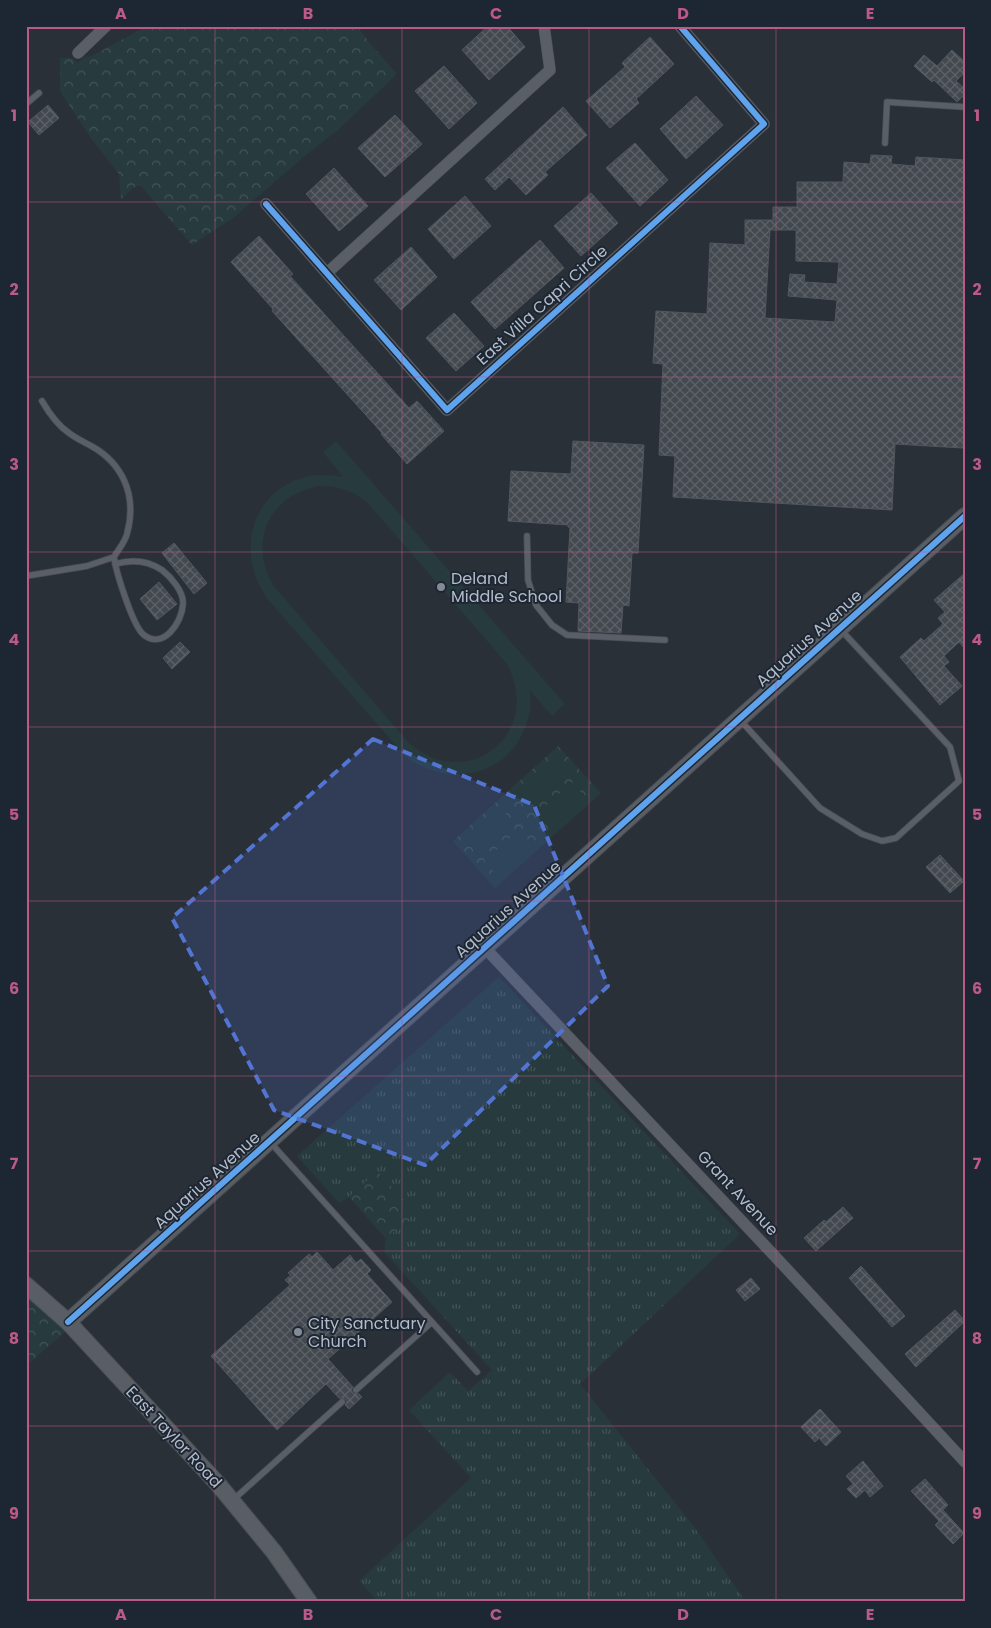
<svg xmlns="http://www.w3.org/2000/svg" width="991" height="1628" viewBox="0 0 991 1628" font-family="Poppins,sans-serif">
<defs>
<pattern id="grass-tufts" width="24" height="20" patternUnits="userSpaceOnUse" patternTransform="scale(1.25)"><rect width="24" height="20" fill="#273a3e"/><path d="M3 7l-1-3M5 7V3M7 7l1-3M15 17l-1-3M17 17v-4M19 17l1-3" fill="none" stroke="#445559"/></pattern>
<pattern id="forest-crowns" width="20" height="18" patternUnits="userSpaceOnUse" patternTransform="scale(1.25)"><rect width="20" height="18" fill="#273a3e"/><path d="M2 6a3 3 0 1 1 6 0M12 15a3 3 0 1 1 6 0" fill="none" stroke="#445559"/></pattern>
<pattern id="building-cross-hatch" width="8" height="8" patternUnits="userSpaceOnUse" patternTransform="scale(1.25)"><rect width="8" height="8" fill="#444950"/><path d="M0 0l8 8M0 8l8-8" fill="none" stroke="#5d6168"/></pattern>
</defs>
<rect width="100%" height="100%" fill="#2a3038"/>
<path fill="url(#grass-tufts)" d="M499 977 740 1234 580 1384 692 1524 746 1602H378L359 1581 471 1478 409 1410 450 1372 468 1391 492 1370 384 1252 386 1239 414 1213 377 1172 349 1197 339 1203 297 1156Z"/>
<path fill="url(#forest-crowns)" d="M147 26H357L368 41 397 74 338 130 307 154 233 218 192 245 141 186H136L121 199 119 174 90 137 60 91V58H72L78 63 84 57 92 56Z
M558 746 601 793 495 888 453 841Z
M377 1171 415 1213 386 1239 349 1197Z
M26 1295 66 1331 26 1366Z"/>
<path fill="#273a3e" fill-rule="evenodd" d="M336 441 565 704 552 716 530 691C530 699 531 707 529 714 517 774 453 791 406 757L270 602C234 557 249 489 309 476 321 474 332 475 343 477L323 452ZM319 486C337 486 351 490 366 501L507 664C544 734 467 795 408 742L273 585C248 542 269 495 319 486Z
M553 761 568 777 533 808 518 792Z
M572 782 587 799 552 830 537 814Z
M500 808 515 824 480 856 465 839Z
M519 830 534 846 499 877 484 861Z"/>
<path fill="url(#building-cross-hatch)" stroke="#52575f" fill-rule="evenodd" d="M488 26H507L525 47 489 80 462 50Z
M650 37 674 64 636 99 639 103 610 128 586 101 625 67 622 63Z
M952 50 965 62V72L956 81 965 89V94L957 102 934 80 932 82 914 66 924 55 937 66Z
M444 66 477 103 449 129 415 91Z
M696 96 723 125 686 159 660 129Z
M48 105 59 118 39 135 28 122Z
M563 107 587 135 545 172 548 175 526 195 509 177 495 190 485 179Z
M395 115 422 144 385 177 358 148Z
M635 143 668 180 640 206 606 168Z
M871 155 892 156 891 164 915 166 916 157 965 160V409L963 448 895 444 892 510 673 497 675 456 659 455 663 364 653 363 656 311 707 314 710 243 745 245V220H773V207H797V182H843L844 162 870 164ZM770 230H796V261L839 262 837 284 804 282 805 275 790 274 788 296 837 300 835 322 765 318Z
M334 168 368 206 339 231 306 194Z
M591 193 618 223 581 256 554 226Z
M465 196 491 226 454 259 428 229Z
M259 236 293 274 290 276 409 408 417 401 444 431 407 464 381 434 382 433 272 311 273 309 231 262Z
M540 240 564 268 495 329 471 302Z
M411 247 437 277 401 310 374 280Z
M454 313 484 346 456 371 426 338Z
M573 441 644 445 638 553H632L629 606 623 605 621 633 578 631 579 603 566 602 570 527H568V525L508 521 511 471 571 474Z
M174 543 207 583 194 594 162 553Z
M965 573V649L959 642 944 656 949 662 944 666 962 686 940 705 900 657 921 638 924 641 943 624 938 618 945 612 934 600Z
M159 582 177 604 157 620 140 599Z
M180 642 190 652 172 669 163 658Z
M940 855 964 881 950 893 926 867Z
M843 1207 853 1218 816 1251 804 1238 824 1220 826 1222Z
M317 1252 333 1270 350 1255 356 1263 361 1259 371 1270 367 1274 392 1302 328 1359 353 1387 351 1390 353 1393 359 1394 362 1397 349 1409 345 1405 347 1402 345 1399 339 1398 326 1384 277 1430 211 1356 290 1285 285 1280 291 1275 288 1273 309 1254 312 1257Z
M861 1266 905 1316 892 1327 849 1278Z
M751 1278 760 1289 745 1301 736 1290Z
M955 1310 965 1321 916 1367 905 1354Z
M820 1409 841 1432 826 1446 819 1438 815 1442 801 1427Z
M863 1461 883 1486 870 1497 865 1490 856 1498 847 1489 853 1484 846 1476Z
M925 1479 948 1505 943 1510 964 1533 953 1544 935 1525 939 1521 911 1491Z"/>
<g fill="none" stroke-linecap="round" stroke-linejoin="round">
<g stroke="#484c53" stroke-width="7">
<path id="lane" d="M26 104 39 93
M885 143 887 102 965 107
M527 536 528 580 536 605 552 625 567 635 665 640
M114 557C116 572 133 627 144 635 163 650 182 623 183 604 184 592 171 577 162 570 147 560 132 559 115 564
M26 576 87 566 114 557C118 550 125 542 127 534 136 501 127 470 98 450 89 444 78 440 69 433 57 425 49 413 42 401
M741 721 820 808 862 834 882 841 896 838 959 781 950 747 841 630
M270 1142 477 1372
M356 1390 432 1322
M234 1499 342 1402"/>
</g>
<g stroke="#484c53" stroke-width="12">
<path id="street" d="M78 53 106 26
M266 204 447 410 764 124 680 26
M327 273 550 70 544 26
M485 948 784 1266 965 1462"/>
</g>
<g stroke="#484c53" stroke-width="18">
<path id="secondary" d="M26 1285 68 1322 218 1484 274 1552 309 1602
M68 1322 965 516"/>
</g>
<use href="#lane" stroke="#5a5e66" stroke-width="5.5"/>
<use href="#street" stroke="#5a5e66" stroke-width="11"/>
<use href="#secondary" stroke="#595d64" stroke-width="16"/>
<g stroke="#1d2633" stroke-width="9">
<path id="cycleway" d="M266 204 447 410 764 124 680 26
M68 1322 965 516"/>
</g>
<use href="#cycleway" stroke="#60a3ed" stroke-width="6"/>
</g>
<path fill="#5274d3" fill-opacity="0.2" stroke="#5274d3" stroke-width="4" stroke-dasharray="10 6" stroke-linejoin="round" d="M373 739 534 805 608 986 425 1165 274 1110 172 918Z"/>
<path fill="none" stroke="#bc5a87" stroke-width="1" stroke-opacity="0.55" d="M215 26V1602M402 26V1602M589 26V1602M776 26V1602M26 202H965M26 377H965M26 552H965M26 727H965M26 901H965M26 1076H965M26 1251H965M26 1426H965"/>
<g fill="#848b96" stroke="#1d2633" stroke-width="2">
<circle cx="441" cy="587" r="5"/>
<circle cx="298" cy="1332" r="5"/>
</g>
<g text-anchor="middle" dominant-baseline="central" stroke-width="4" stroke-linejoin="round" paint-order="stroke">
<g font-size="16" fill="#b4bcc9" stroke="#1d2633">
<text transform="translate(542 305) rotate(-42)">East Villa Capri Circle</text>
<text transform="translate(809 638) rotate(-42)">Aquarius Avenue</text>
<text transform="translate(508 909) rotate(-42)">Aquarius Avenue</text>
<text transform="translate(207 1180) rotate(-42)">Aquarius Avenue</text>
<text transform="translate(738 1193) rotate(47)">Grant Avenue</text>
<text transform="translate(174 1437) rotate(47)">East Taylor Road</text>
</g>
<g font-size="16" fill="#b4bcc9" stroke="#1d2633" text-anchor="start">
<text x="451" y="578">Deland<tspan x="451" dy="18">Middle School</tspan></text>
<text x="308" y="1323">City Sanctuary<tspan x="308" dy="18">Church</tspan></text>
</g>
</g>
<rect width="991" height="1628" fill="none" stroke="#1d2633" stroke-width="55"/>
<rect x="28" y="28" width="936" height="1572" fill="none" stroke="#bc5a87" stroke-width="2"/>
<g font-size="16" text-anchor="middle" font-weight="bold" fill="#bc5a87">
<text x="121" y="19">A</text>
<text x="308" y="19">B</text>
<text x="496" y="19">C</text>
<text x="683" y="19">D</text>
<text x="870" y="19">E</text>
<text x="14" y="121">1</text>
<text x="977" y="121">1</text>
<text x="14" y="295">2</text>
<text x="977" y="295">2</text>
<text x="14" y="470">3</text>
<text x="977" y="470">3</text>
<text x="14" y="645">4</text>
<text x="977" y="645">4</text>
<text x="14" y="820">5</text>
<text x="977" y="820">5</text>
<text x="14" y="994">6</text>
<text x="977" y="994">6</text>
<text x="14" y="1169">7</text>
<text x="977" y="1169">7</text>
<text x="14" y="1344">8</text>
<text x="977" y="1344">8</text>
<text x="14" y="1519">9</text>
<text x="977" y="1519">9</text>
<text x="121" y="1620">A</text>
<text x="308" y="1620">B</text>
<text x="496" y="1620">C</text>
<text x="683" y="1620">D</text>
<text x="870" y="1620">E</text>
</g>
</svg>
